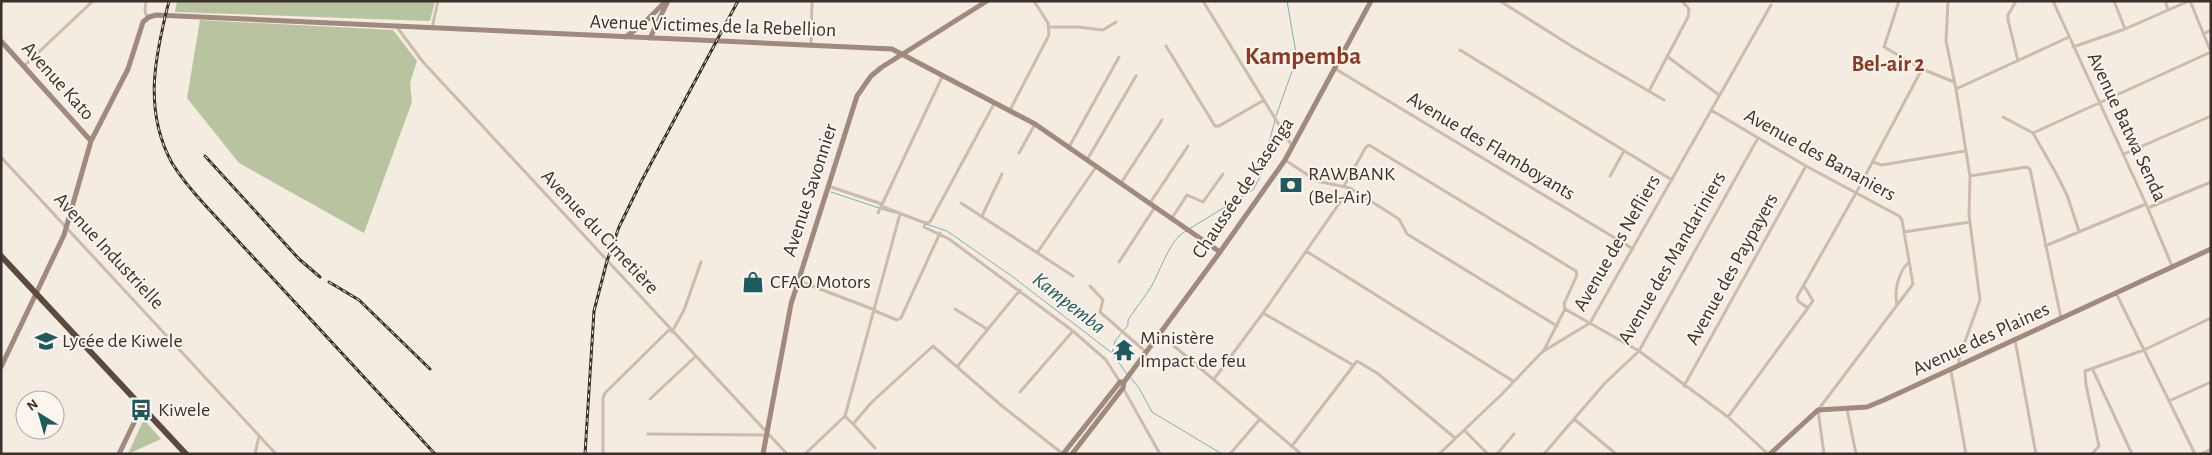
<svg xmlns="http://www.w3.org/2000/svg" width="2212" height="455" viewBox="0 0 2212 455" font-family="'Alegreya Sans',sans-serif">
<rect width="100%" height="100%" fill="#f4ebe1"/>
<path fill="#b8c4a0" d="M177 1H435L430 21 175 12Z
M200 20 393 30 417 61 410 83 412 102 364 233 239 163 187 98Z
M143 421 146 422 161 439 128 454Z"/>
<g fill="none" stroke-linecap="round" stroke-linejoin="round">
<path stroke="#7fb0b2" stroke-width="1" d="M1276 116 1295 63 1296 53 1287 1
M831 192 879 208
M882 209 895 213
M926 224 947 231 1013 277 1112 353 1127 374
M1189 229 1253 190 1260 177 1275 120
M1112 353 1115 341 1128 325V320C1135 309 1144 298 1151 287 1160 272 1170 238 1186 231
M1130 377 1139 388 1152 412 1222 454"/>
<path stroke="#cdbbac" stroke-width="3" d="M146 1 145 10 147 18
M1203 1 1292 146
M1500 1 1573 47 1664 100
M1899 1 1884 47 1922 69 1954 82
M1948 1 1946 41 1956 89 1970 176 1969 215 1980 300 1960 355 1958 366
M2016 1 2008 15V20L2018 61
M2053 1 2146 204 2172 266
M2114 1 2125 29
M2165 1 2168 9
M396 26 423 62 787 454
M1049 27H1078L1103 30 1116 22
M432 28 438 1
M2203 34 2211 30
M811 45 812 1
M1166 46 1215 126H1219L1264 100
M2073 47 2125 29 2189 1
M1460 50 1672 180
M1668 57 1719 95
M24 66 93 1
M1334 68 1633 249
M1956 89 2069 37
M1649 91 1688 17 1689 9 1682 1
M1010 110 1049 35 1048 23 1034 1
M1711 110 1806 166 1899 216 1902 220 1913 284 1818 410 1824 454
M2003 117 2033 133 2057 175 2067 195 2079 231
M2033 133 2211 52 2190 1
M1069 147 1119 57
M1019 153 1035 124
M2124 154 2211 116
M1 157 276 454
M1087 160 1136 76
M1285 160 1317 181 1350 188 1399 219 1407 234 1557 326
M1873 162 1882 165 1965 151
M1610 176 1624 151
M1970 176 2026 167 2030 169 2061 318
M1121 183 1162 120
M828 186 882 204
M1344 186 1366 147 1369 145 1576 271 1577 275 1564 304 1565 309 1543 352
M961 203 1073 276
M1150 203 1188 146
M881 206 925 223 930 222 995 102
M2148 208 2211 182
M878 213 943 75
M982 216 1002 174
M1172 218 1187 195 1203 202 1223 174
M925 223 924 227 949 239 1073 331 1106 360 1120 382
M1904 232 1970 222
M2045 246 2146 204
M1306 251 1513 381
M1037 253 1096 167
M1119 262 1155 207
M799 281 875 310
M1090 286 1103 300 1100 312 1146 352
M2116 293 2195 454
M1897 305C1894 291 1898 272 1909 262
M1808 308 1798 301 1797 297 1856 193 1922 69
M955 309 987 329
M1565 309 1639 351 1728 417 1768 454
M875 311 897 320 901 318 940 233
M1263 313 1353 365
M672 332 684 310 701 262
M1160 334 1301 454
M2015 340 2036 454
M957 367 1020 290
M2092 368 2132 454
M1951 371 1966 454
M1214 379 1263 313 1350 188
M1684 386 1806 166
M1123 388 1160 454
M1020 392 1073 331
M650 399 695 357
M2169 401 2211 382
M1847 409 1856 454
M845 416 853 424 872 402 933 346 1002 406 1063 454
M1728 417 1813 301 1804 286
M1574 419 1616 454
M853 424 875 448
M1464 430 1488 454
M648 434 766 435
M1292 446 1357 361 1377 373 1455 438
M255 454 259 436
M603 454V398L605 393 669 330
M805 454 845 416 900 214
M1230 454 1260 419
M1439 454 1502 394 1542 352 1590 323 1771 5
M1497 454 1514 434
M1544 454 1605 383 1639 351 1758 138
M2092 454 2099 446 2086 385 2085 371 2144 350 2211 318
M2201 454 2211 449"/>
<path stroke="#a18a7d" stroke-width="5" d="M625 37 640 27 666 1
M650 38 668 1
M1 41 91 141
M1 367 64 235 91 141 128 69 143 22 149 17 156 15 892 49 1035 124 1220 252
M119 454 142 406
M763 454 791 304 857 96 871 76 882 67 987 1
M1063 454 1120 382H1124
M1072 454 1123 388 1124 382 1220 252 1285 160 1371 1
M1770 454 1818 410 1867 407 1884 400 2211 249"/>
<path stroke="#5c4a42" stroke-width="6" d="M1 256 186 454"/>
<g stroke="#3b302b" stroke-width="3">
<path id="rail" d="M169 1C155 56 143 110 172 163 181 178 193 192 205 205L435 454
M205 156 299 259 320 277
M329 282 359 300 430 369
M585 454 594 311 607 261 619 227 642 180 738 1"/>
</g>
<use href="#rail" stroke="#fbf5ee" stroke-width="1" stroke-dasharray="4" stroke-linecap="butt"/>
</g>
<defs>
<g id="bank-bare" transform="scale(1.725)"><path d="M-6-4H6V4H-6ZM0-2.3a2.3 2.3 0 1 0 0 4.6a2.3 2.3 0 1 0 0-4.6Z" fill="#1f5a5e" stroke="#fbf5ee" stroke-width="2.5" paint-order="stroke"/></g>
<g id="shop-bare" transform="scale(1.725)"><path d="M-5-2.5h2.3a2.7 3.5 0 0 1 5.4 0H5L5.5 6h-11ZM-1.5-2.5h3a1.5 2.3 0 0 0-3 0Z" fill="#1f5a5e" stroke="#fbf5ee" stroke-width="2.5" paint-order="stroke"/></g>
<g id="school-bare" transform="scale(1.725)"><path d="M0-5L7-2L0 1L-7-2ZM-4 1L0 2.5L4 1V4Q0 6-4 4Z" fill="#1f5a5e" stroke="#fbf5ee" stroke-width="2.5" paint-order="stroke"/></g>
<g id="temple-bare" transform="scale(1.725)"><path d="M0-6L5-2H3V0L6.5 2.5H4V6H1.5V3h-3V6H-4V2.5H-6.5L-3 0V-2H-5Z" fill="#1f5a5e" stroke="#fbf5ee" stroke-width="2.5" paint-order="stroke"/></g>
<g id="bus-bare" transform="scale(1.725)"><path d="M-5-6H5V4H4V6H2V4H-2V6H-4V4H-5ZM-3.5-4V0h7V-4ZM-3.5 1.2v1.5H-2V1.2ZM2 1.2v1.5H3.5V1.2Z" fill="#1f5a5e" stroke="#fbf5ee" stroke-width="2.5" paint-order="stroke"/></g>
</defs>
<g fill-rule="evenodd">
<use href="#bank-bare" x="1291" y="185"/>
<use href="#shop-bare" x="753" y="282"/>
<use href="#school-bare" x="46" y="341"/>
<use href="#temple-bare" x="1124" y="350"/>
<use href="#bus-bare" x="141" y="410"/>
</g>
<g text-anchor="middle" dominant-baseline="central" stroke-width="4" stroke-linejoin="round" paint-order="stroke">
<g font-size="20" fill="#3b302b" stroke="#fbf5ee">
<text transform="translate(713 26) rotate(2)">Avenue Victimes de la Rebellion</text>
<text transform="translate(58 81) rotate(48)">Avenue Kato</text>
<text transform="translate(2127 127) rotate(65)">Avenue Batwa Senda</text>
<text transform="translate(1491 146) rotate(31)">Avenue des Flamboyants</text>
<text transform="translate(1820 155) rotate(29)">Avenue des Bananiers</text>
<text transform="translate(1243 188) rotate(-56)">Chaussée de Kasenga</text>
<text transform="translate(810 190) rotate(-72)">Avenue Savonnier</text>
<text transform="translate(600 232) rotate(47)">Avenue du Cimetière</text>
<text transform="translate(1617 243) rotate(-60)">Avenue des Nefliers</text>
<text transform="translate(109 251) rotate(47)">Avenue Industrielle</text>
<text transform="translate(1672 258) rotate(-60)">Avenue des Mandariniers</text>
<text transform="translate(1732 269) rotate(-61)">Avenue des Paypayers</text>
<text transform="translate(1981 339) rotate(-25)">Avenue des Plaines</text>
</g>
<g font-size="20" fill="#3b302b" stroke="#fbf5ee" text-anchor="start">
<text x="1308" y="174">RAWBANK<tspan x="1308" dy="23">(Bel-Air)</tspan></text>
<text x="770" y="282">CFAO Motors</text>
<text x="1140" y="338">Ministère<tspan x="1140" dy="23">Impact de feu</tspan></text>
<text x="62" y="341">Lycée de Kiwele</text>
<text x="158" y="410">Kiwele</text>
</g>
<g font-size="21" font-style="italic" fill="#1f5a5e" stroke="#fbf5ee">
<text transform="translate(1069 303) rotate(38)">Kampemba</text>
</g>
<g font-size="22" font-weight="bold" fill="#8c3b22" stroke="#fbf5ee">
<text x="1888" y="64">Bel-air 2</text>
</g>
<g font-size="25" font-weight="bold" fill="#8c3b22" stroke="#fbf5ee">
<text x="1303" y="56">Kampemba</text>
</g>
</g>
<rect width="2212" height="455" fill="none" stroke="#3b302b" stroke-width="5"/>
<g transform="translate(40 415) rotate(323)"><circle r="24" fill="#fbf5ee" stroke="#aea6a0"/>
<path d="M0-4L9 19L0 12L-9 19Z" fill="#1f5a5e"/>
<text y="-8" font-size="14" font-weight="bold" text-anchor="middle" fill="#3b302b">N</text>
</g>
</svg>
